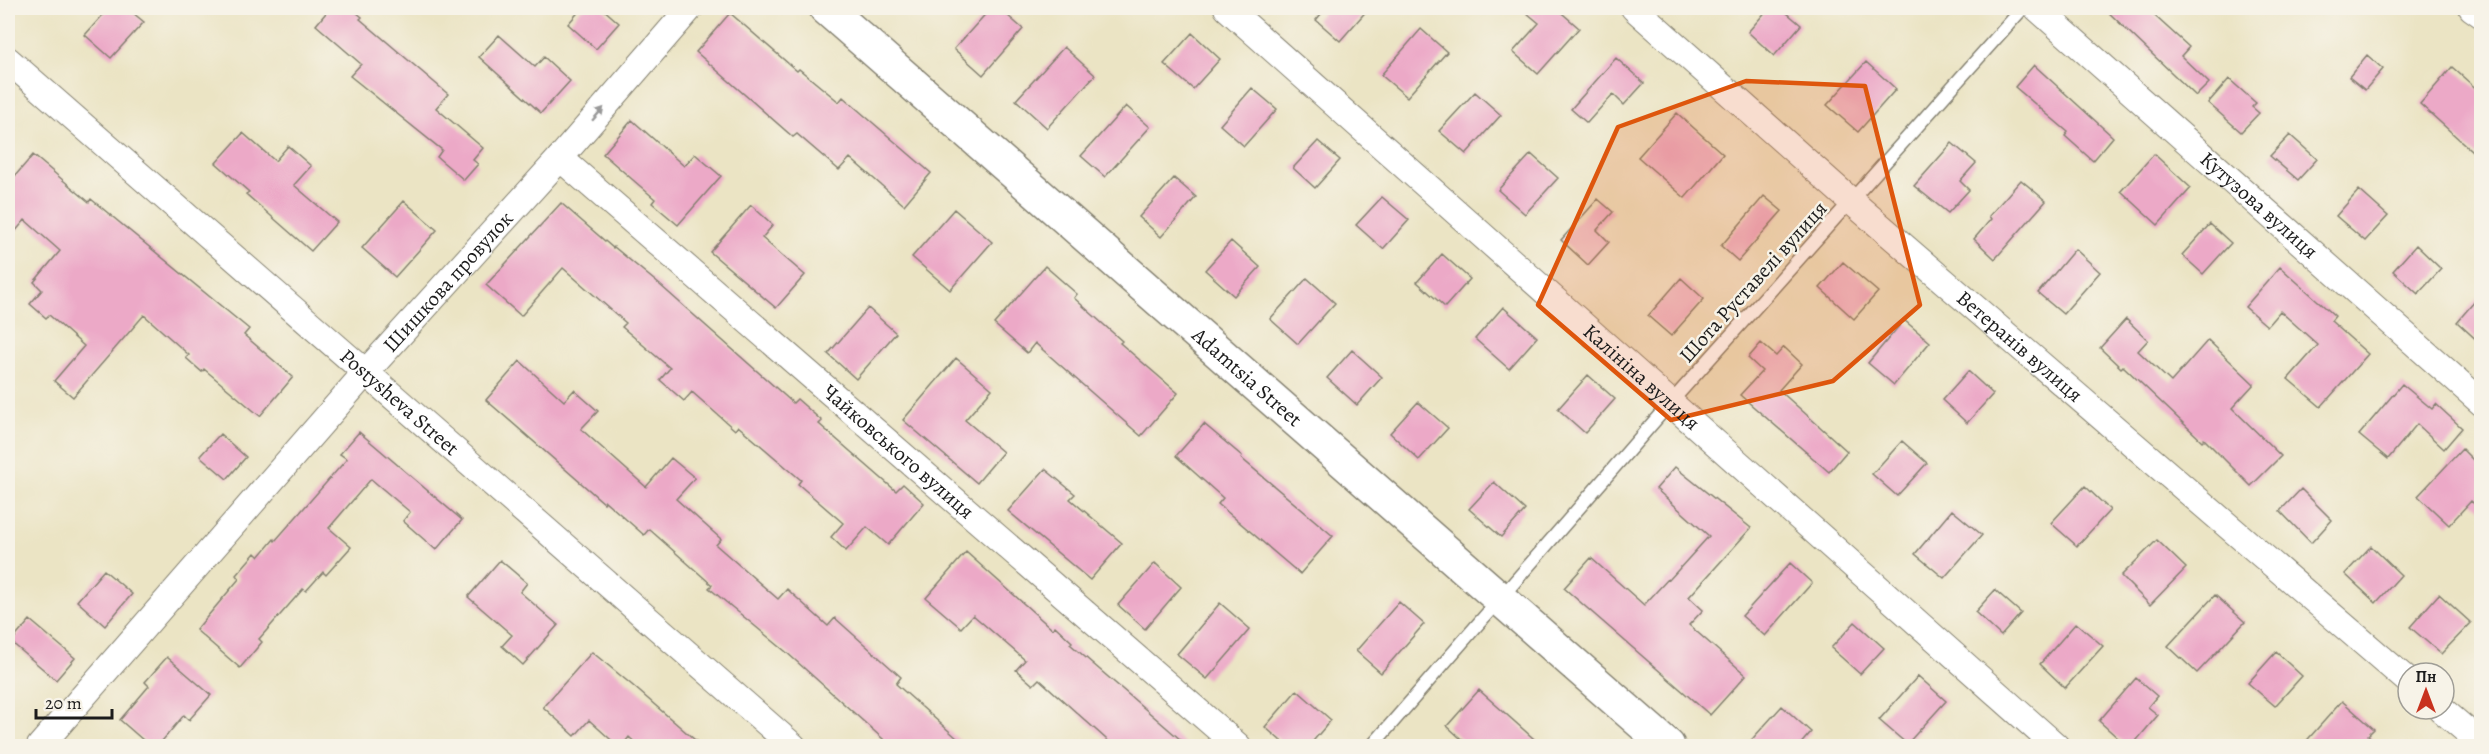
<svg xmlns="http://www.w3.org/2000/svg" width="2489" height="754" viewBox="0 0 2489 754" font-family="Alegreya,serif">
<rect width="100%" height="100%" fill="#f7f3e8"/>
<filter id="ink" filterUnits="userSpaceOnUse"><feTurbulence type="fractalNoise" baseFrequency=".0167" numOctaves="2"/><feDisplacementMap in="SourceGraphic" scale="12" xChannelSelector="R" yChannelSelector="G"/><feConvolveMatrix kernelMatrix="1 2 1 2 8 2 1 2 1" color-interpolation-filters="sRGB"/></filter>
<filter id="wash" filterUnits="userSpaceOnUse"><feTurbulence type="fractalNoise" baseFrequency=".008" numOctaves="4" result="noise"/><feDisplacementMap in="SourceGraphic" scale="24" xChannelSelector="R" yChannelSelector="G"/><feGaussianBlur stdDeviation="1.35" result="paint"/><feColorMatrix in="noise" values="0 0 0 0 0 0 0 0 0 0 0 0 0 0 0 0 0 1.4 0 .05"/><feComposite in="paint" operator="in"/></filter>
<g filter="url(#wash)">
<rect width="100%" height="100%" fill="#ebe4c4"/>
<g id="blocks">
<path fill="#eca9c7" d="M109 8H127L144 22 111 58 85 35Z
M330 8H351L362 17 360 19 448 94 436 108 483 148 473 160 478 164 464 180 437 157 442 150 350 76 361 64 316 25Z
M582 8H602L619 23 596 49 568 24Z
M991 8H999L1023 29 983 75 954 49Z
M1326 8H1369L1340 41 1316 20Z
M1521 8H1556L1579 28 1538 74 1513 52 1539 23Z
M1769 8H1781L1801 25 1774 56 1748 32Z
M2104 8H2146L2189 47 2181 56 2209 83 2196 96Z
M730 13 797 71 799 69 839 102 843 97 931 173 904 205 850 158 839 170 797 134 793 137 696 52Z
M1421 29 1447 52 1407 97 1381 75Z
M1192 33 1220 59 1193 89 1164 64Z
M499 35 535 67 544 57 570 81 541 113 479 57Z
M1064 47 1095 75 1047 128 1016 100Z
M2367 55 2383 69 2365 90 2349 77Z
M1616 58 1644 83 1624 105 1613 94 1587 123 1571 109Z
M1866 62 1896 89 1858 132 1827 105Z
M2034 65 2113 137 2093 161 2065 136 2068 132 2015 87Z
M2452 67 2481 93V159L2420 104Z
M2229 79 2256 103 2252 107 2259 113 2241 132 2208 103Z
M1252 88 1277 109 1244 146 1220 125Z
M1475 92 1501 115 1466 154 1439 131Z
M1126 106 1150 127 1105 177 1081 156Z
M1677 113 1723 154 1685 198 1638 157Z
M632 120 684 166 695 154 721 176 678 225 652 203 655 199 603 154Z
M243 133 275 161 288 146 311 166 294 185 337 222 311 251 246 194 249 192 216 163Z
M2290 135 2317 159 2298 180 2270 156Z
M1318 141 1340 160 1315 188 1293 168Z
M1952 143 1976 163 1960 181 1969 190 1948 213 1914 186Z
M1531 154 1558 178 1525 214 1498 190Z
M2154 154 2191 188 2158 225 2121 191Z
M33 155 89 202 91 199 249 329 244 335 293 377 260 416 204 369 202 372 186 358 189 355 144 315 73 397 54 381 84 346 49 315 46 318 30 304 42 290 34 282 60 251 25 220 8 240V184Z
M1174 178 1196 197 1161 237 1139 217Z
M2021 180 2046 201 1995 259 1974 239 1991 219 1989 216Z
M2359 190 2388 216 2365 241 2336 216Z
M1764 196 1782 211 1738 261 1721 246Z
M1382 197 1409 220 1383 249 1356 225Z
M1598 199 1613 212 1597 230 1609 242 1588 265 1561 240Z
M404 201 437 230 395 277 362 248Z
M561 203 613 248 614 247 660 285 793 403 797 399 822 421 819 424 896 491 903 484 924 503 888 545 867 527 846 551 831 537 843 523 798 484 801 480 738 426 735 430 692 392 684 401 660 380 670 368 622 327 626 323 563 268 521 316 486 285Z
M751 205 773 225 762 238 805 275 776 308 710 252Z
M954 209 992 242 950 290 912 257Z
M2210 224 2231 243 2203 274 2182 255Z
M1231 241 1260 267 1234 296 1205 270Z
M2416 245 2441 269 2418 294 2393 271Z
M2075 249 2100 272 2063 314 2038 293Z
M1442 254 1470 279 1445 307 1417 282Z
M1843 262 1878 292 1854 319 1820 288Z
M1045 266 1077 294 1074 298 1122 341 1120 343 1178 393 1141 436 1035 343 1027 353 994 324Z
M2280 267 2335 316 2331 321 2368 354 2321 407 2288 379 2318 345 2280 311 2267 326 2245 307Z
M1307 278 1335 303 1298 344 1270 319Z
M1681 278 1704 299 1671 336 1648 316Z
M2481 294V344L2457 322Z
M1503 307 1537 337 1509 369 1475 339Z
M868 308 896 333 856 379 828 354Z
M2126 319 2148 340 2138 351 2171 382 2208 340 2254 384 2232 408 2281 456 2251 486 2204 439 2202 441 2123 366 2121 368 2100 348Z
M1904 320 1930 342 1894 385 1868 363Z
M1761 343 1776 356 1784 347 1802 364 1779 390 1847 451 1829 472 1740 395 1762 371 1748 358Z
M1352 350 1382 377 1357 405 1327 378Z
M956 358 992 389 965 420 1003 452 977 483 903 420Z
M520 361 564 401 574 390 598 411 581 429 646 487 671 458 695 478 676 499 721 539 716 545 778 599 787 589 828 626 835 618 901 677 896 684 967 747H892L785 651 709 588 712 585 649 529 644 535 605 501 604 503 486 400Z
M1968 371 1993 394 1967 423 1942 400Z
M1588 375 1615 399 1585 433 1558 409Z
M2402 384 2432 409 2436 404 2462 428 2444 449 2417 424 2388 459 2359 435Z
M1418 402 1448 428 1419 460 1390 433Z
M1204 424 1242 456 1241 458 1333 536 1300 574 1218 504 1223 498 1176 456Z
M359 432 462 520 436 550 403 521 410 512 371 479 329 528 351 547 326 575 323 572 306 591 303 589 259 639 262 642 240 668 196 630 239 579 236 575 255 553 259 557 274 539 275 541 347 459 340 454Z
M220 434 246 457 227 479 200 456Z
M1902 441 1927 463 1897 496 1872 474Z
M2462 449 2481 468V510L2471 501 2449 525 2418 496Z
M1675 467 1751 528 1689 597 1703 610 1689 625 1746 675 1710 715 1564 588 1591 558 1644 605 1668 579 1669 580 1709 536 1656 489Z
M1045 469 1075 494 1070 499 1122 543 1090 580 1008 511Z
M1494 482 1525 510 1501 537 1469 509Z
M2085 486 2110 510 2077 546 2051 523Z
M2301 489 2332 520 2311 543 2280 511Z
M1952 510 1982 535 1944 578 1915 554Z
M2157 540 2186 568 2150 605 2121 576Z
M2371 546 2401 575 2376 603 2345 574Z
M966 552 1052 629 1055 626 1072 642 1070 644 1189 747H1115L1039 679 1033 685 1016 670 1025 660 973 615 961 628 926 598Z
M500 560 527 583 520 592 558 625 523 665 502 646 512 635 468 597Z
M1155 563 1181 587 1145 629 1118 605Z
M1790 563 1812 583 1765 636 1742 616Z
M104 570 132 594 105 626 77 601Z
M1995 590 2021 613 2001 636 1975 612Z
M2439 594 2471 623 2441 654 2410 627Z
M2215 595 2245 622 2197 673 2168 646Z
M1399 602 1424 624 1381 673 1356 651Z
M1220 603 1250 629 1207 679 1177 654Z
M30 620 75 658 56 680 11 642Z
M1855 622 1884 648 1860 674 1831 648Z
M2076 623 2103 646 2065 688 2040 664Z
M592 652 632 685 703 747H640L629 737 621 747H619L589 720 575 736 543 707Z
M2276 652 2302 676 2275 706 2248 683Z
M167 657 211 695 189 720 184 715 157 747H151L120 720 149 686 145 682Z
M1918 676 1946 701 1907 744 1879 720Z
M2136 678 2157 696 2148 707 2158 715 2131 747H2128L2099 721Z
M1297 690 1331 720 1308 747H1288L1265 727Z
M1479 690 1543 747H1470L1447 726Z
M2342 701 2374 729 2368 735 2380 747H2301Z
M1782 706 1811 732 1798 747H1745Z"/>
</g>
</g>
<g filter="url(#ink)">
<use href="#blocks" fill-opacity="0" stroke="#848070" stroke-width="1.5"/>
<g fill="none" stroke-linecap="round" stroke-linejoin="round">
<g stroke="#848070" stroke-width="15">
<path id="lane" d="M1372 746 1671 402 2023 8"/>
</g>
<g stroke="#848070" stroke-width="28">
<g id="street">
<path id="s1" d="M1227 8 2056 746"/>
<path id="s2" d="M1634 8 1851 201 2408 681"/>
<path id="s3" d="M2037 8 2482 403"/>
<path d="M2472 8 2482 15"/>
<path id="s4" d="M8 60 793 746"/>
<path id="s5" d="M560 158 1238 746"/>
<path d="M2441 709 2482 744"/>
<path id="s6" d="M40 746 366 372 560 158 690 8"/>
</g>
</g>
<g stroke="#848070" stroke-width="36">
<g id="secondary">
<path id="s7" d="M826 8 1668 746"/>
</g>
</g>
<use href="#lane" stroke="#fff" stroke-width="12"/>
<use href="#street" stroke="#fff" stroke-width="26"/>
<use href="#secondary" stroke="#fff" stroke-width="33"/>
</g>
<defs><path id="oneway-solid" d="M-6-.8H1V-3.2L6.5 0L1 3.2V.8H-6Z" transform="scale(1.5)"/></defs>
<use fill="#999" href="#oneway-solid" transform="translate(598 114) rotate(-49)"/>
</g>
<path fill="#de560d" fill-opacity="0.2" stroke="#de560d" stroke-width="4.5" stroke-linejoin="round" d="M1746 81 1865 86 1920 305 1833 381 1671 420 1538 305 1618 127Z"/>
<g text-anchor="middle" dominant-baseline="central" stroke-width="5" stroke-linejoin="round" paint-order="stroke">
<g font-size="21" fill="#1c1c1c" stroke="#f7f3e8">
<text stroke="none"><textPath href="#s3" startOffset="297">Кутузова вулиця</textPath></text>
<text stroke="none"><textPath href="#s6" startOffset="618">Шишкова провулок</textPath></text>
<text transform="translate(1753 282) rotate(-48)">Шота Руставелі вулиця</text>
<text stroke="none"><textPath href="#s2" startOffset="513">Ветеранів вулиця</textPath></text>
<text stroke="none"><textPath href="#s1" startOffset="555">Калініна вулиця</textPath></text>
<text stroke="none"><textPath href="#s7" startOffset="560">Adamtsia Street</textPath></text>
<text stroke="none"><textPath href="#s4" startOffset="520">Postysheva Street</textPath></text>
<text stroke="none"><textPath href="#s5" startOffset="448">Чайковського вулиця</textPath></text>
</g>
</g>
<rect width="2489" height="754" fill="none" stroke="#f7f3e8" stroke-width="30"/>
<g transform="translate(2426 691)"><circle r="28" fill="#f7f3e8" stroke="#9f9d96" stroke-width="1.5"/>
<path d="M0-4.5L10 22L0 15L-10 22Z" fill="#c8321e"/>
<text y="-9" font-size="16" font-weight="bold" text-anchor="middle" fill="#1c1c1c">Пн</text>
</g>
<path d="M36 709v9h76v-9" fill="none" stroke="#1c1c1c" stroke-width="3"/>
<text x="45" y="709" font-size="18" fill="#1c1c1c" stroke="#f7f3e8" stroke-width="4.5" paint-order="stroke">20 m</text>
</svg>
